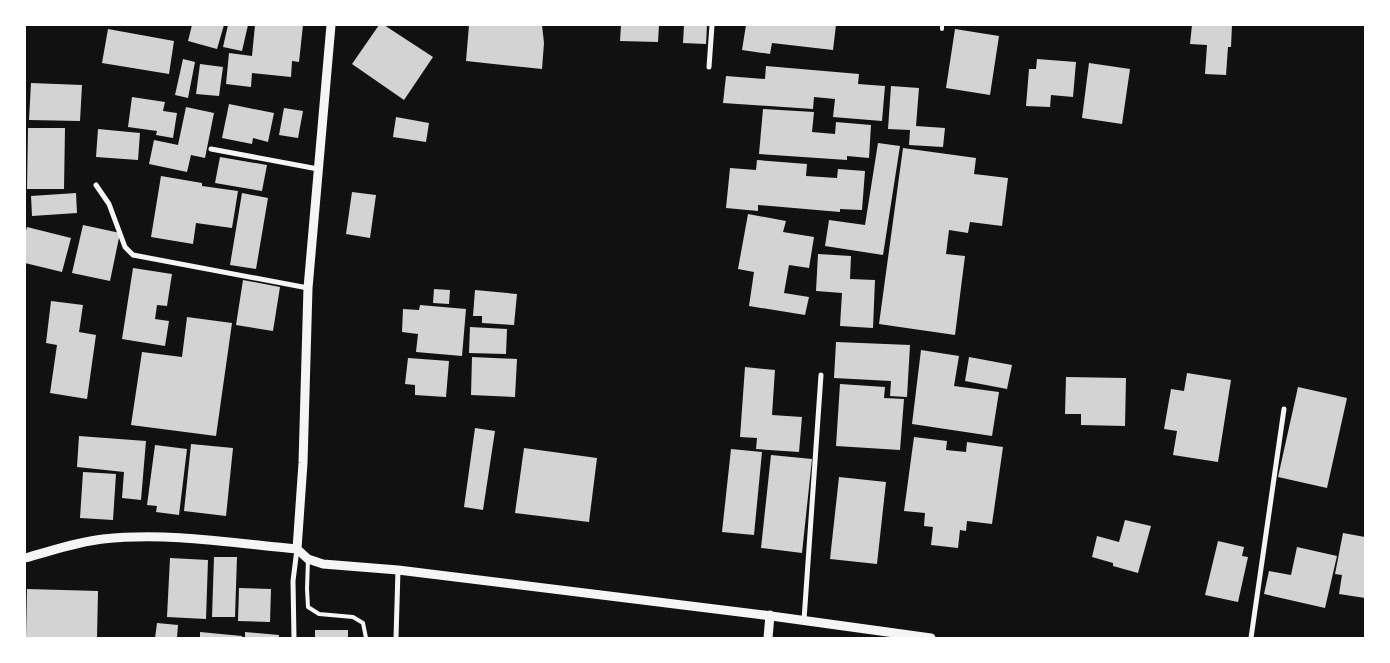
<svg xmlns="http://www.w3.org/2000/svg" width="1390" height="663" viewBox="0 0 1390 663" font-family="Mulish,sans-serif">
<rect width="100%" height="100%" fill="#111"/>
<path fill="#d3d3d3" d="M192 25H224L217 49 188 41Z
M228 25H248L242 51 223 47Z
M255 25H303L299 62 292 61 291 77 252 73 251 87 226 84 229 53 252 56Z
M379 25H384L433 57 404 100 352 64Z
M469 25H542L544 43 542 69 466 61Z
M621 25H659L658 42 620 41Z
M684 25H707L706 44 683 43Z
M746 25H836L833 50 772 43 770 54 742 50Z
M1192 25H1232L1231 47H1228L1226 75 1205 74 1207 45 1190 44Z
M108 29 174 41 169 74 102 63Z
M955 29 999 36 990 95 946 88Z
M183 59 195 62 188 98 175 95Z
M1037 59 1076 62 1073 97 1051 95 1050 107 1026 106 1029 69H1036Z
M1089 63 1130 69 1122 124 1082 118Z
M200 64 223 67 219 96 196 94Z
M766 66 859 74 858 84 885 86 882 121 833 117 835 99 814 97 813 109 723 103 726 76 765 79Z
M31 83 82 85 80 121 29 120Z
M891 86 919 88 916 126 945 128 943 147 909 145 910 130 888 129Z
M132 97 165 102 163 111 177 113 173 138 156 135 157 131 128 127Z
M229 104 274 113 268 142 253 138 252 144 222 138Z
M186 107 214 113 205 158 191 155 187 172 149 164 154 140 178 145Z
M284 108 303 111 298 138 279 135Z
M763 109 814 112 812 132 835 134 836 122 871 125 869 158 847 156V160L759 154Z
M396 117 429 123 426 142 393 137Z
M28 128H65L64 189H27Z
M98 129 140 133 138 160 96 157Z
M878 143 900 146 883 255 825 246 829 220 865 225Z
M903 148 976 158 974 174 1008 178 1002 226 970 222 968 233 949 230 946 254 965 256 955 335 879 324Z
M220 157 267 165 262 191 215 183Z
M757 160 807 164 806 176 837 178 838 169 865 171 862 210 840 209V212L758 205V211L726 208 730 168 756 170Z
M161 176 202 183V186L238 191 232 228 196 223 193 244 151 237Z
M352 192 376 195 370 238 346 234Z
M76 193 77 213 32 216 31 196Z
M242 193 268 198 256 269 230 265Z
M748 214 786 221 783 232 814 237 809 268 789 265 784 293 809 297 805 315 749 306 754 272 738 269Z
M83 225 120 233 110 281 72 273Z
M27 227 71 238 62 272 25 263V234Z
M818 254 851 256 850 279 875 280 873 328 840 326 842 293 816 291Z
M133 268 172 274 167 306 157 305 155 319 169 321 165 346 122 339Z
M243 280 280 287 273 331 236 325Z
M434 289 450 290 449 304 433 303Z
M475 290 517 294 514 325 482 323V316H473Z
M51 301 83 305 79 332 96 335 87 399 50 393 57 345 46 343Z
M420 305 466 309 462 356 416 352 418 334 402 332 403 309 419 310Z
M187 317 232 323 216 436 131 425 142 352 182 357Z
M470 327 507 329 506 354 469 353Z
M836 342 910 345 907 397 890 396 891 381 834 378Z
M921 350 959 356 954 386 999 392 992 436 912 424Z
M472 357 517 359 515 397 471 395Z
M969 357 1012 365 1007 389 965 381Z
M408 358 449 361 446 397 415 395V385L405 384Z
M745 367 775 370 772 415 802 417 799 452 756 449 757 438 740 437Z
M1187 373 1231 380 1218 462 1173 455 1177 431 1164 429 1171 389 1184 391Z
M1066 377 1126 378 1125 426 1081 425V414H1065Z
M840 384 885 387 884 398 904 399 900 450 836 446Z
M1298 387 1347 398 1327 488 1278 477Z
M475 428 495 431 483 510 464 507Z
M79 436 146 441 141 500 122 498 124 472 77 467Z
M914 437 947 441 946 450 966 452 967 442 1003 447 992 524 967 521 966 531 960 530 958 548 931 545 933 527 924 526 925 513 904 511Z
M191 444 233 448 226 516 184 511Z
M155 445 187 449 179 515 156 512 157 506 147 505Z
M524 448 597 458 589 522 515 513Z
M731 449 762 452 754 535 722 532Z
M771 455 812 459 802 553 761 548Z
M83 472 116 474 113 520 80 518Z
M839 477 886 482 877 564 830 559Z
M1125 520 1151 526 1138 573 1113 566V563L1092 557 1097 536 1119 542Z
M1343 533 1365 537V598L1339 594 1342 575 1335 574Z
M1218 541 1244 547 1242 556 1248 557 1238 602 1205 595Z
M1297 547 1337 556 1325 608 1264 594 1269 571 1291 575Z
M214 557H237L235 617H212Z
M170 558 208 560 206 619 167 617Z
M239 588 271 589 270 622 238 621Z
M27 589 98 591 97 638H26Z
M157 623 178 625 177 638H155Z
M315 630H348V638H315Z
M200 632 242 636V638H200Z
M245 632 279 635V638H245Z"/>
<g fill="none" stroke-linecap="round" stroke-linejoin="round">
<path stroke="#f5f5f5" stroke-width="4" d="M942 29V25
M308 559 307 589 308 607 319 614 353 617 363 623 366 638"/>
<path stroke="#f5f5f5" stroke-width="5" d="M709 67 712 25
M211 149 318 169
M96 185 109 204 125 247 133 255 308 288
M804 620 821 375
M294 638 293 581 297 549
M396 638 398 570
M1251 638 1284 409"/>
<path stroke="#f5f5f5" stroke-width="9" d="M297 549 308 559 323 564 398 570 764 615 931 638
M297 549 303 463 308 288 331 25
M25 558C51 551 76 542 103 539 168 532 233 543 297 549
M768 638 770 615"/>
</g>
<rect width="1390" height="663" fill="none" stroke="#ffffff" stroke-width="52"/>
</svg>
